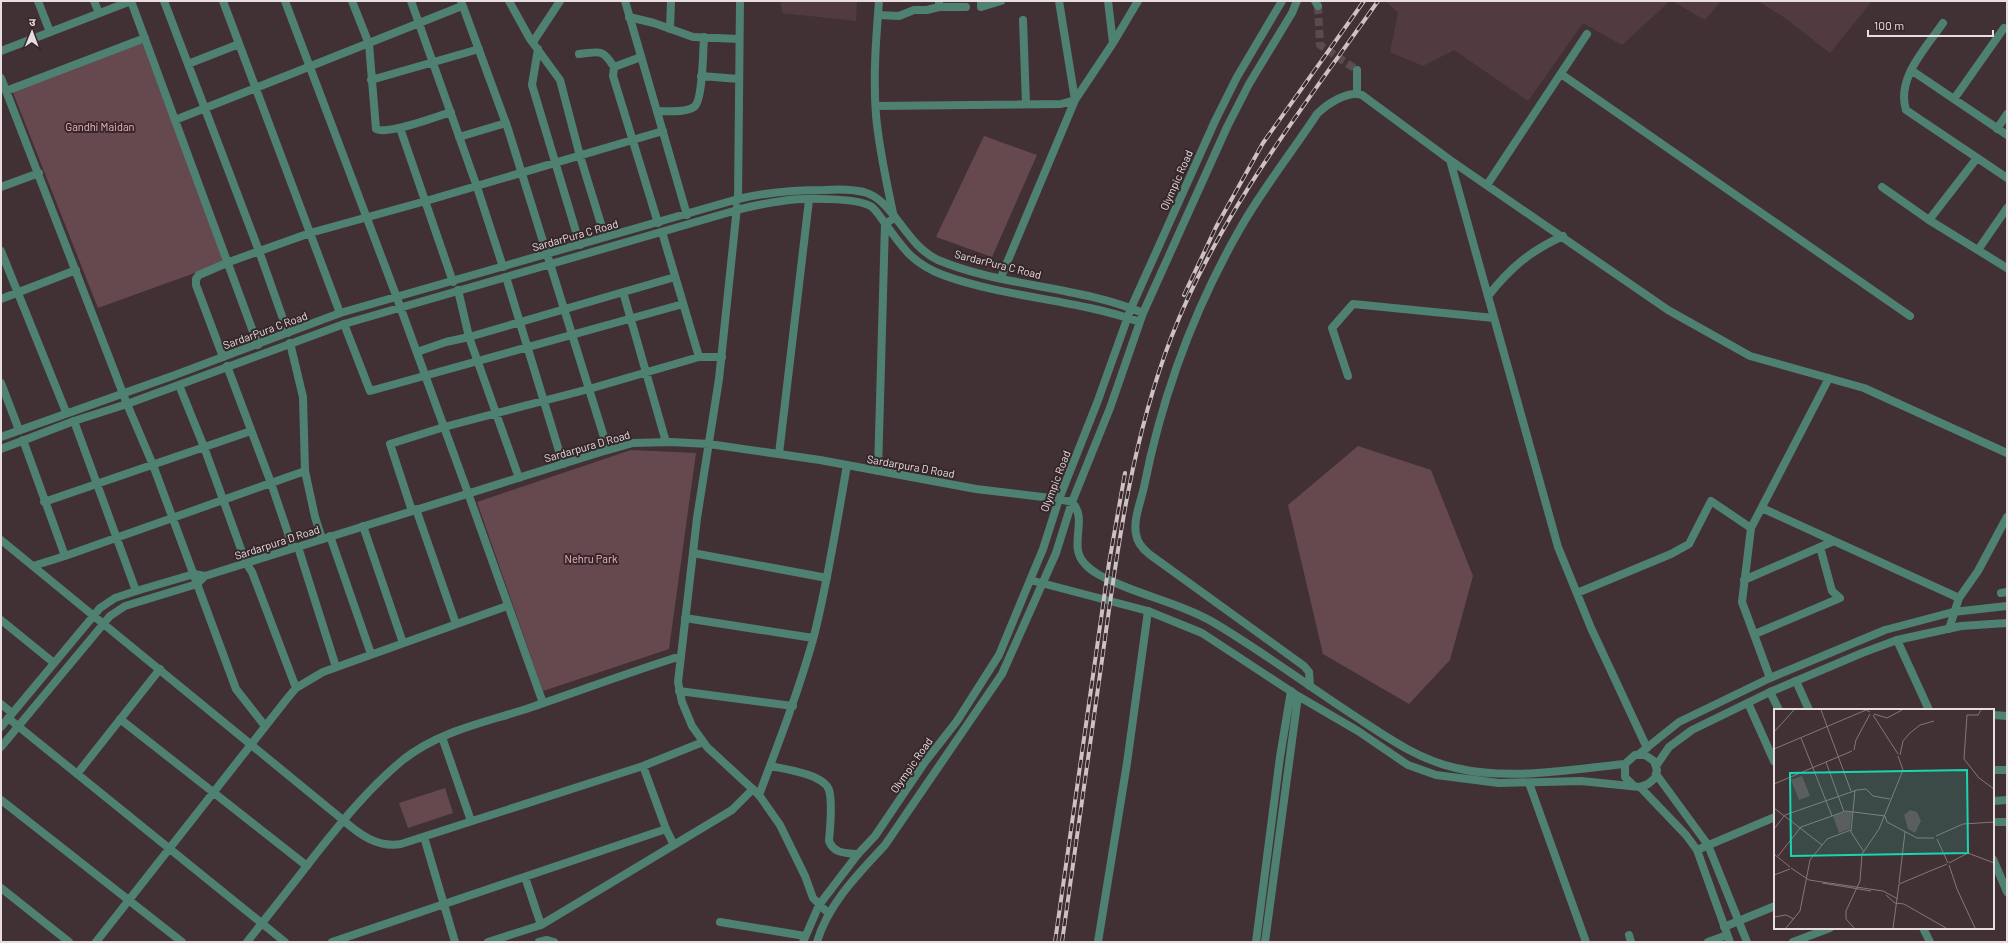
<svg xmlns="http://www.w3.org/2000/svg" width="2008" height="943" viewBox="0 0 2008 943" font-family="Barlow,'Noto Sans Devanagari',sans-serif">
<rect width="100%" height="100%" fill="#413134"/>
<path fill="#513b40" d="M781 1H857L856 21 782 13Z
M1386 1H1670L1622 45 1583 23 1528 101 1454 50 1423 66 1390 52 1398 13Z
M1672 1H1721L1705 20Z
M1758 1H1872L1830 53 1785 18Z"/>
<path fill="#66494f" d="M140 38 225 262 98 308 10 85Z
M984 136 1037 155 992 257 936 237Z
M1358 446 1431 470 1473 576 1450 660 1409 704 1323 654 1288 505Z
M631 450 696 453 669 649 543 691 477 502Z
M445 788 453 813 408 828 399 803Z"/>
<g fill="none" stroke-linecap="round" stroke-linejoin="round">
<path stroke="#5a4b4e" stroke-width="8" stroke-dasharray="8 4" stroke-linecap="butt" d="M1318 6 1320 45 1357 70"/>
<path stroke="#4f8173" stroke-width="8" d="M38 1 50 32
M94 1 99 13
M131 1 258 345
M164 1 259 251 288 333
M223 1 340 313
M352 1 369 44 376 129C388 135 436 117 451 112
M411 1 477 187 503 267
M509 1 530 39 560 80 580 156 605 237
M981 1V7L1001 1
M1059 1 1075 100 1113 43 1108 1
M1315 1 1318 6
M939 7H966
M878 15 899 16 914 10H927L939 7V1
M629 17 654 23 693 37 739 39
M1023 20 1026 104
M1943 23C1926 48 1896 78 1906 110L2007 178
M670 29 671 1
M533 42 560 1
M1113 43 1138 1
M538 49 532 85 580 245
M579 54C600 52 602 48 614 67
M641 57 614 67 613 76 658 223
M188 64 239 44
M1357 70V93
M1911 70 2007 135
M1561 74 1910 316
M701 76 739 79
M1 78 127 404 153 465 236 689 265 726
M371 80 479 49
M6 91 145 38
M1954 99 2004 28
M876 106 1061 104 1075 100
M657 111C668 111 685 113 694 107 703 101 703 49 704 37
M175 120 462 6
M400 128 453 282
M1997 129 2007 114
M459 137 506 123
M1450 160 1558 547 1591 628 1647 748
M1487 185 1587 34
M1 187 39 173
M1882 187 1929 220 2007 268
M738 199 740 1
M1929 220 1977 158
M662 232 699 357
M1978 250 2007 208
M1 251 66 412
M506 277 563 464
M1001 277 1075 100
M458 290 469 337 519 478
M623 292 666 442
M1488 296C1510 268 1530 251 1563 236
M1 299 76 270
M344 324 370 391 683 304
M417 352 446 342 469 337 675 277
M223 357 196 285V279L199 275 229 262 310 233 426 201 663 131
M227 366 271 483 293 548
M1348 376 1332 328 1353 304 1494 318
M1 383 19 430
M179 385 204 447 246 563 252 572 296 688
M74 421 136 591
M23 440 65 556 33 566
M779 454 809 200
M305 471 315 517 322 539
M878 471 885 224 894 218C887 184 879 150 876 115 873 77 876 39 879 1
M468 493 543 703
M44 502 251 431
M1762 508 1834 541
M416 509 456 624
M412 511 390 444 444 427 589 389 699 357H722
M363 526 403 643
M330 536 371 654
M298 547 336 667
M693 553 827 578
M65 556 305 471 303 397 290 343
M1744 580 1834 541 1959 598
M1577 593 1671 554 1689 544 1711 501 1751 528
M2001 593 2007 592
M685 618 813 638
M1 620 54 663
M1949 629 1959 598 1978 571 2007 517
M1755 634 1840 598 1832 591 1820 547
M1897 640 1929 710
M1770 678 1742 602 1751 528 1829 378
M1796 681 1809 710
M1310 686 1309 672 1304 666 1149 554C1143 549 1137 543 1136 534 1133 520 1141 501 1144 487 1162 396 1195 307 1241 227 1264 187 1292 152 1317 114 1327 104 1348 90 1362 95L1450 160 1668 310 1750 356 1864 388 2007 453
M679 691 793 706
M1770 692 1779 710
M1748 703 1774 761
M1 704 12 713
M1993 715 2007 716
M8 718 285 942
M120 719 307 866
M442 737 470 818
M643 766 666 829 674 845
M770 766C784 769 824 774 829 790 833 803 830 827 829 841 834 854 846 853 858 854
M1993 770H2007
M77 774 160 669
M1529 783 1586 942
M759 795C779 742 799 690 814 636 828 580 837 522 847 465
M1 800 182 942
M1993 801 2007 800
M343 820C360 835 378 848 401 844L643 766 703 742
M1993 822H2007
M424 837 455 942
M1697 850 1775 817
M1993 859 2007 892
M525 877 541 925
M1 888 69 942
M720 922 805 936
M1724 927 1775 906
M1923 928 1930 942
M1629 935 1631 942
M96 942 286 700 296 688 323 672 507 606
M332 942 666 829
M488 942 541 925 732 810 753 789
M539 942 547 940 554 942
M1098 942 1127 763 1148 611
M1708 942 1727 935
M1793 942 1830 928"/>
<path stroke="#4f8173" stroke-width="8" d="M285 1 397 298 468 493
M461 1 508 129 608 450
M625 1 687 215
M1 51 131 1
M737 207 719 379 697 518 678 682 682 702 692 726 707 747 759 795 780 825 805 876 813 898 829 914
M1 437 175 375 340 313 738 199C767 192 795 190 825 190 838 189 851 189 864 192 894 200 905 245 938 260 1002 287 1080 286 1143 313
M1 449 74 421 127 404 344 324 737 210C752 206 767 203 782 201 800 198 858 197 872 207 878 212 882 220 887 226 904 250 914 264 943 275 1006 298 1076 299 1140 322
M1 540 343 820
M1030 580 1148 611 1202 633 1298 696 1358 731 1408 765 1436 775 1499 783 1581 781 1640 787 1648 784 1655 778 1657 770 1654 761 1645 755H1635L1625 764V777L1634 786
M1 727 100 608 115 598 136 591 194 574 205 576
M1 747 110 616 125 606 197 584 205 576 601 452 633 443 671 442 709 444 820 460 976 489 1059 499 1072 502C1089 520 1067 546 1085 564 1093 573 1105 578 1116 583 1147 597 1181 604 1211 621 1259 649 1304 683 1350 713 1384 735 1416 759 1456 768 1510 781 1571 769 1625 764
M1639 754 1679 722 1770 678 1885 630 1953 612 2007 606
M1656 766 1669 747 1692 730 1770 692 1862 653 1897 640 1961 626 2007 623
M1656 774 1708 845 1747 942
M1640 787 1686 835 1697 850 1730 942
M247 942C270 913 293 884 316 854 343 820 370 787 404 759 441 730 488 722 532 707 582 690 630 672 681 656
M803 942 819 905 858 854 875 836 925 762 957 721 999 655 1043 549 1059 499 1097 403 1131 308 1215 121 1237 77 1282 1
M817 942C828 904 859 873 885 845L1002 674 1056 553 1072 502 1110 408 1143 313 1227 127 1249 84 1292 13 1297 1
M1256 942 1280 757 1291 691
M1265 942 1298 696"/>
<g stroke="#cdc1c3" stroke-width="4">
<path id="rail" d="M1184 295 1216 227 1263 143 1364 1
M1055 942 1109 563 1125 473
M1062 942C1075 848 1089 754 1102 660 1117 551 1131 442 1171 338 1219 214 1302 109 1378 1"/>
</g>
<use href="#rail" stroke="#36272a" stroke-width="2.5" stroke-dasharray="8" stroke-linecap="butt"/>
</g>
<g text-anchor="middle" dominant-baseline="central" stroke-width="4" stroke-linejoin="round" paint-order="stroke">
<g font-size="11" fill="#f7b5c3" stroke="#36272a">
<text x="100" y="126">Gandhi Maidan</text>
<text x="591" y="558">Nehru Park</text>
</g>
<g font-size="11" fill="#e8dddf" stroke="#36272a">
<text transform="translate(1176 180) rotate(-66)">Olympic Road</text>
<text transform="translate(575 235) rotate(-16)">SardarPura C Road</text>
<text transform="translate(998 264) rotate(14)">SardarPura C Road</text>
<text transform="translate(265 330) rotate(-20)">SardarPura C Road</text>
<text transform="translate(587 446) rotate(-16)">Sardarpura D Road</text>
<text transform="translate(911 466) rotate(10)">Sardarpura D Road</text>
<text transform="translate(1055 481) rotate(-69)">Olympic Road</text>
<text transform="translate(277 542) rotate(-18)">Sardarpura D Road</text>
<text transform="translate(911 765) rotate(-55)">Olympic Road</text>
</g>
</g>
<g transform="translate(1774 709)">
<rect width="220" height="220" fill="#413134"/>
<path d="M28 67 36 87 25 91 17 71ZM136 101 143 103 147 112 141 124 134 120 130 106ZM72 103H78L76 120 65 124 59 107Z" fill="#66494f"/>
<path fill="none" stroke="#847678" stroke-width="1" d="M47 1 77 82M207 1 204 6H193L190 50 205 69 220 80M100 5 113 9 128 1M99 6 124 45M0 23 20 1M27 29 58 107M0 40 92 1 96 3M80 41 82 31 96 5M126 46 129 32 136 24 146 16 160 12M52 53 70 103M0 75 78 42M81 81 77 123 90 143M0 99 48 136M0 120 11 106 83 81 92 80 99 87 116 90M162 127 189 115 220 113M163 130 174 154M0 145 16 158M4 147 27 118 72 102 111 107 113 113 143 129H160M175 154 194 144 220 154M175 156 183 180 201 219M17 159 35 171 109 182 124 190M0 166 16 160M48 174 97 182M125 174 131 123M112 186 121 194 130 195 172 219M0 208 12 206 20 210M12 219 26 202 36 151 53 130 77 121M80 219 72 210V202L86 172 88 145 105 120 129 61 124 47M119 219 125 175 173 155"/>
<path fill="#1ad5b2" fill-opacity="0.15" stroke="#1ad5b2" stroke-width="2" d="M193 61 194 144 17 147 16 64Z"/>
<rect width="220" height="220" fill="none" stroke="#e8dddf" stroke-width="2"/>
</g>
<rect width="2008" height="943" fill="none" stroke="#e8dddf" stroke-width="4"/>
<g transform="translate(32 32) rotate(1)" stroke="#36272a" stroke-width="3" paint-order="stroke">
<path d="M0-3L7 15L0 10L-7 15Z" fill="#e8dddf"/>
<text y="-6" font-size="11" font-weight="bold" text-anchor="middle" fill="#e8dddf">उ</text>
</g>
<path d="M1868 30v6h125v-6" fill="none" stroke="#e8dddf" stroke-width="2"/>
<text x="1874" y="30" font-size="12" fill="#e8dddf" stroke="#36272a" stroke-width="3" paint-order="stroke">100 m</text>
</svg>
